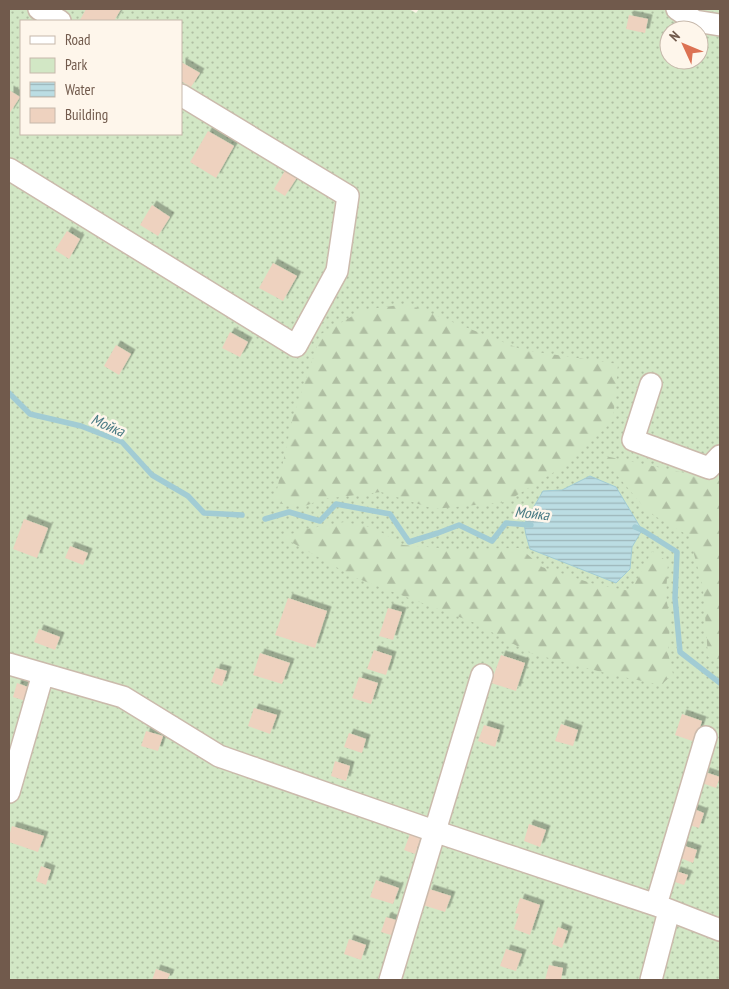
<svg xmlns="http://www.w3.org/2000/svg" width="729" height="989" viewBox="0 0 729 989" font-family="'PT Sans Narrow',sans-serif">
<defs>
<pattern id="green-dots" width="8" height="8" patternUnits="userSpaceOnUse" patternTransform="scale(1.25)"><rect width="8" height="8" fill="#d2e7c5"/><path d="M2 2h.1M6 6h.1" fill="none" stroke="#afbea2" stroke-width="1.8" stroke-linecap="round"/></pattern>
<pattern id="forest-firs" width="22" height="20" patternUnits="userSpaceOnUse" patternTransform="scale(1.25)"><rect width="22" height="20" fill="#d2e7c5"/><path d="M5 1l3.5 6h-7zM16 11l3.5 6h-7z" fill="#afbea2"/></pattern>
<pattern id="water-rules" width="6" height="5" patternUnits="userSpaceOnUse" patternTransform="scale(1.25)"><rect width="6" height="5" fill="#bbdde3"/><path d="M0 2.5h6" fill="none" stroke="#9cb6ba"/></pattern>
<filter id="shadow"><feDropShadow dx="4.5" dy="-4.5" stdDeviation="0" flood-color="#0004"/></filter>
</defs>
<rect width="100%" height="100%" fill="#faf2e5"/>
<path fill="url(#green-dots)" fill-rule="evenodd" d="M9 9H409L416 13 419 9H720V980H9ZM21 21H181V134H21ZM669 30H699V60H669Z"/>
<path fill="url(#forest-firs)" d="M407 304 523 350 618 364 613 421 564 466 506 502 434 509 381 492 323 499 305 506 274 503 293 417 321 334 363 310Z
M600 455 714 479 720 473V661L708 657 703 587 689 536 648 512Z
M344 522 374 528 403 545 451 549 520 548 542 567 597 585 631 591 652 551 668 562 666 594 670 624 668 653 673 674 661 685 609 674 530 653 475 623 356 578 282 537 307 529Z"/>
<path fill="url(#water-rules)" stroke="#a2ccd4" d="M590 476 616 487 642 530 632 547 630 569 616 583 530 549 526 535 524 524 543 491 562 490Z"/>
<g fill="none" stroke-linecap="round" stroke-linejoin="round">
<path stroke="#a2ccd4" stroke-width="5.5" d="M9 393 30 414 81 426 122 442 152 475 188 496 204 513 242 515
M265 519 289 512 320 521 336 504 390 514 409 542 438 533 459 525 492 541 506 523 531 525
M635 527 642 530 677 552 675 598 680 652 720 683"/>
</g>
<path fill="#eed2bf" filter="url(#shadow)" d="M86 9H121L114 21H83L80 20Z
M629 15 648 19 645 33 626 29Z
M181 62 200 73 191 87 181 81Z
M9 90 20 97 9 114Z
M208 131 234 146 216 178 190 162Z
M286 169 298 176 285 196 274 189Z
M152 205 170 217 158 236 140 225Z
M67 231 80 239 69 259 55 250Z
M273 263 297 276 283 301 259 288Z
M230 332 248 342 240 357 222 348Z
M116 345 131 354 119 375 104 366Z
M24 519 48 528 37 558 13 549Z
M70 546 88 553 83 565 65 558Z
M288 598 327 611 315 648 275 635Z
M388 608 402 612 393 640 379 636Z
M39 629 60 637 55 650 34 642Z
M374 650 392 656 386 675 367 669Z
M260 653 290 663 282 684 253 675Z
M501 655 525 663 516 691 491 683Z
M216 668 227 671 222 686 211 682Z
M359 677 378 683 371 704 352 698Z
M17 683 36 690 32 703 13 697Z
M254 708 277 715 270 734 248 726Z
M682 714 702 721 695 742 675 735Z
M561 724 578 730 573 746 555 741Z
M484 725 500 730 495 747 478 741Z
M146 731 163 736 158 751 141 746Z
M349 733 366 739 362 753 344 747Z
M335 761 350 766 346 781 331 776Z
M705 772 720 777 716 788 702 783Z
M691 808 704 813 699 828 686 824Z
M529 824 546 830 540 847 524 841Z
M12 826 44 836 38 852 9 842V836Z
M410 834 421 837 415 854 404 850Z
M682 845 697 850 693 863 678 857Z
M41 866 51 870 46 885 36 881Z
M676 871 688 875 684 885 672 881Z
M376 880 399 888 393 904 370 897Z
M429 889 451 896 445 912 423 905Z
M520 898 540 905 530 935 514 929 519 914 515 913Z
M386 917 399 921 394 936 381 932Z
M558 927 568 931 562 948 552 944Z
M349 939 366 945 361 960 344 954Z
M506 949 522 954 516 971 500 966Z
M549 965 563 968 561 980H545Z
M156 969 170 974 167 980H152Z"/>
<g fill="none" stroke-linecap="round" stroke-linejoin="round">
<g stroke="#cbbaac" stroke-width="24">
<path id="minor" d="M39 9 60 21
M677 9 695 21 720 25
M9 169 296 346 337 271 348 196 181 95
M651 384 633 440 709 468 720 456
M9 664 123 697 219 756 434 831 656 905 720 930
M9 792 43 674
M656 905 706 737
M390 980 482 675
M651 980 669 911"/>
</g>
<use href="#minor" stroke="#fff" stroke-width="21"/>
</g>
<g text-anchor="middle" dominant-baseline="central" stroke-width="5" stroke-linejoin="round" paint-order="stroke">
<g font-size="15" font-style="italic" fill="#477983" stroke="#fef6eb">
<text transform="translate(108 425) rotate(24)">Мойка</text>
<text transform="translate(532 513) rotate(6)">Мойка</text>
</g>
</g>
<rect width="729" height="989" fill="none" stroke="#715a4c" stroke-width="20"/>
<rect x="20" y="20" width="162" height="115" fill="#fef6eb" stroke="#c6b8ab"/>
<rect x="30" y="36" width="25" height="8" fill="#ffffff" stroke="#c6b8ab"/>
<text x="65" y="45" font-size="15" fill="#715a4c">Road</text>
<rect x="30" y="58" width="25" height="15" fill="#d2e7c5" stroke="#c6b8ab"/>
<text x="65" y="70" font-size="15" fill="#715a4c">Park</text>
<rect x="30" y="82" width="25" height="15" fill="url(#water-rules)" stroke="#c6b8ab"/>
<text x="65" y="95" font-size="15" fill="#715a4c">Water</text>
<rect x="30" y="108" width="25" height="15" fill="#eed2bf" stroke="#c6b8ab"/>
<text x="65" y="120" font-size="15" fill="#715a4c">Building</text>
<g transform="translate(684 45) rotate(314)"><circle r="24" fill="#fef6eb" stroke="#c6b8ab"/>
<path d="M0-4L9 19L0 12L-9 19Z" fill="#dc7253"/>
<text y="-8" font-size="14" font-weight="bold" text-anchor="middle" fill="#715a4c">N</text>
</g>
</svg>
